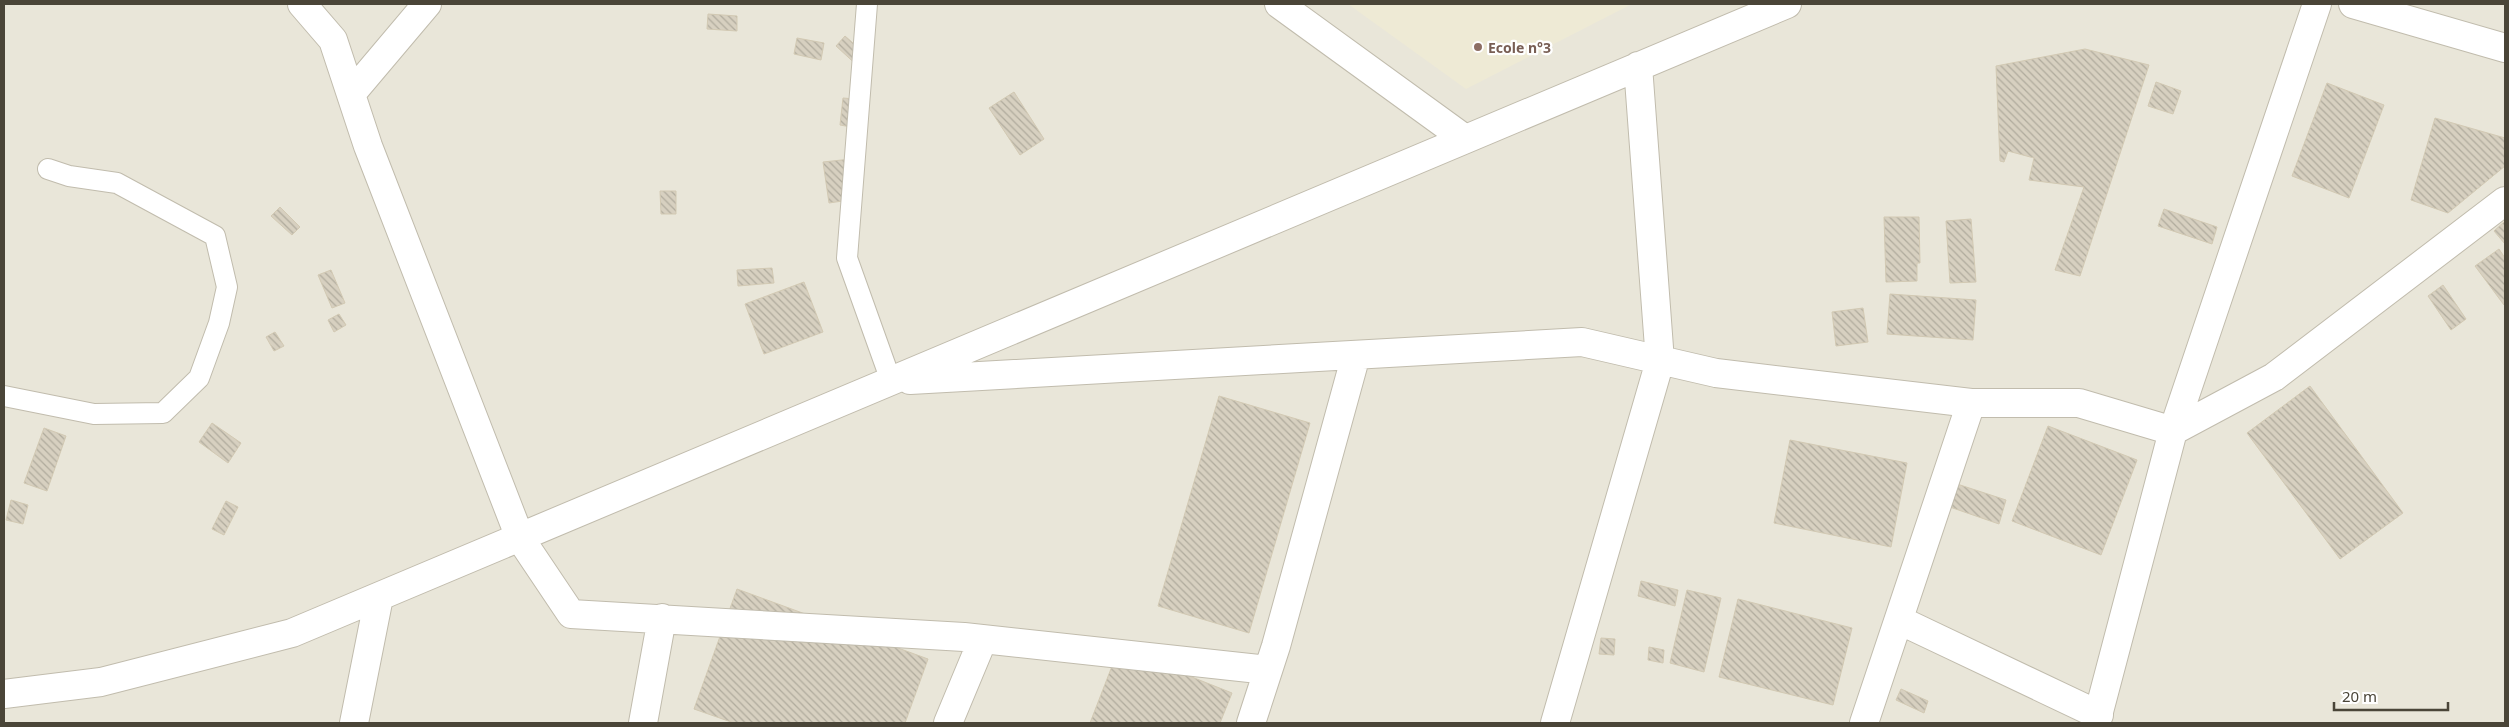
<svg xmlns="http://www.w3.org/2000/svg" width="2509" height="727" viewBox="0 0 2509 727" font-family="'Noto Sans',sans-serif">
<defs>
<pattern id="building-back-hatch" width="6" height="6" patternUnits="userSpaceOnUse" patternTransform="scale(1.25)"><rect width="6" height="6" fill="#d7d0c0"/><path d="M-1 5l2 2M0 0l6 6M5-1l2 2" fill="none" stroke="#b0ab9d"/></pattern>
</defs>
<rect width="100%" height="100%" fill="#f5f3eb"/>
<path fill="#e9e6d9" d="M4 4H2505V723H4Z"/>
<path fill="#eeead5" d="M1348 4H1632L1466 89Z"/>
<path fill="url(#building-back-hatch)" stroke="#d2c9b3" d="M708 14 737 16V31L707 29Z
M845 36 869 57 860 68 836 46Z
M797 38 824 43 821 60 794 54Z
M2085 49 2149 65 2080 276 2055 270 2084 187 2029 180 2034 158 2008 151 2004 162 2000 161 1996 66Z
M2156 82 2181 91 2173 114 2148 106Z
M2327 83 2384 105 2349 198 2292 176Z
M1014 92 1044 139 1020 155 989 108Z
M843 98 855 99 851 127 840 125Z
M2435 118 2505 138V166L2448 213 2411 200Z
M851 159 856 199 829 203 823 162Z
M660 191H676V214H661Z
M280 207 300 227 292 235 271 216Z
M2164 209 2217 227 2212 244 2158 226Z
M1884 217H1919L1920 263H1917V281L1886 282Z
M1971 219 1976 282 1950 283 1946 221Z
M2505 221V244L2494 231Z
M2499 249 2505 258 2504 305 2475 266Z
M772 268 774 283 738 286 737 270Z
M331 270 345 303 332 308 318 275Z
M804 282 823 332 764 354 745 304Z
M2443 285 2466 319 2451 330 2428 296Z
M1890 294 1976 300 1973 340 1887 334Z
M1863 308 1868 342 1836 346 1832 312Z
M339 314 346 325 334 332 328 320Z
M275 332 284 346 274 351 266 337Z
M2310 386 2403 513 2340 559 2247 433Z
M1219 396 1310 423 1249 633 1158 606Z
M212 423 241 443 228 463 199 442Z
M2048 426 2137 460 2101 555 2012 521Z
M44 428 66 436 47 491 24 483Z
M1790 440 1907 463 1891 547 1774 523Z
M1954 483 2006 500 1999 524 1947 506Z
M11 500 28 505 23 524 6 520Z
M226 501 238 507 224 535 212 529Z
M1641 581 1678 590 1675 606 1638 596Z
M737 589 928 659 905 723H734L694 709Z
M1687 590 1721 598 1704 672 1670 663Z
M1738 599 1852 628 1833 705 1719 677Z
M1601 638 1615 639 1614 655 1599 654Z
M1649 647 1664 650 1663 663 1648 660Z
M1119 648 1232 693 1220 723H1090Z
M1901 689 1928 701 1924 713 1896 700Z"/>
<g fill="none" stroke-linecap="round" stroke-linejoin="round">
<g stroke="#c1bcad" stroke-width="22">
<path id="service" d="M867 4 847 258 891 381
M4 396 94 414 163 413 199 378 219 323 227 287 215 236 117 183 69 176 48 169"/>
</g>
<g stroke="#c1bcad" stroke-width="30">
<path id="minor" d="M302 4 333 40 368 146 520 538 571 614 964 637 1268 670
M1279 4 1465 139
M2353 4 2505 48
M351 94 427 4
M910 380 1582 342 1716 373 1971 403H2079L2173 431 2274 377 2505 201
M1899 620 2099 715
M4 694 101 682 292 633 1787 4
M354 723 379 597
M643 723 662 618
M948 723 983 639
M1251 723 1276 646 1356 355
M1555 723 1660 361 1638 66
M1864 723 1971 403
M2096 723 2173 431 2317 4"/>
</g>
<use href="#service" stroke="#fff" stroke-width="20"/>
<use href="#minor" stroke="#fff" stroke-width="28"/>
</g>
<circle fill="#8d6e63" stroke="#fff" stroke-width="2" cx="1478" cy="47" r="5"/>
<g text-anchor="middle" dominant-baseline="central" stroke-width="4.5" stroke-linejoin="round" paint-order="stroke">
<g font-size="14" font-weight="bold" fill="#785e54" stroke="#fff" text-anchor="start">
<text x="1488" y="47">Ecole n°3</text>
</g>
</g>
<rect width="2509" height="727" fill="none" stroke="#4a4538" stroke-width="10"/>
<path d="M2334 702v8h114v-8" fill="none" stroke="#4a4538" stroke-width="2.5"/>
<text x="2342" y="702" font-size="15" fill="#4a4538" stroke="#ffffff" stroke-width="4" paint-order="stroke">20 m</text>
</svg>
